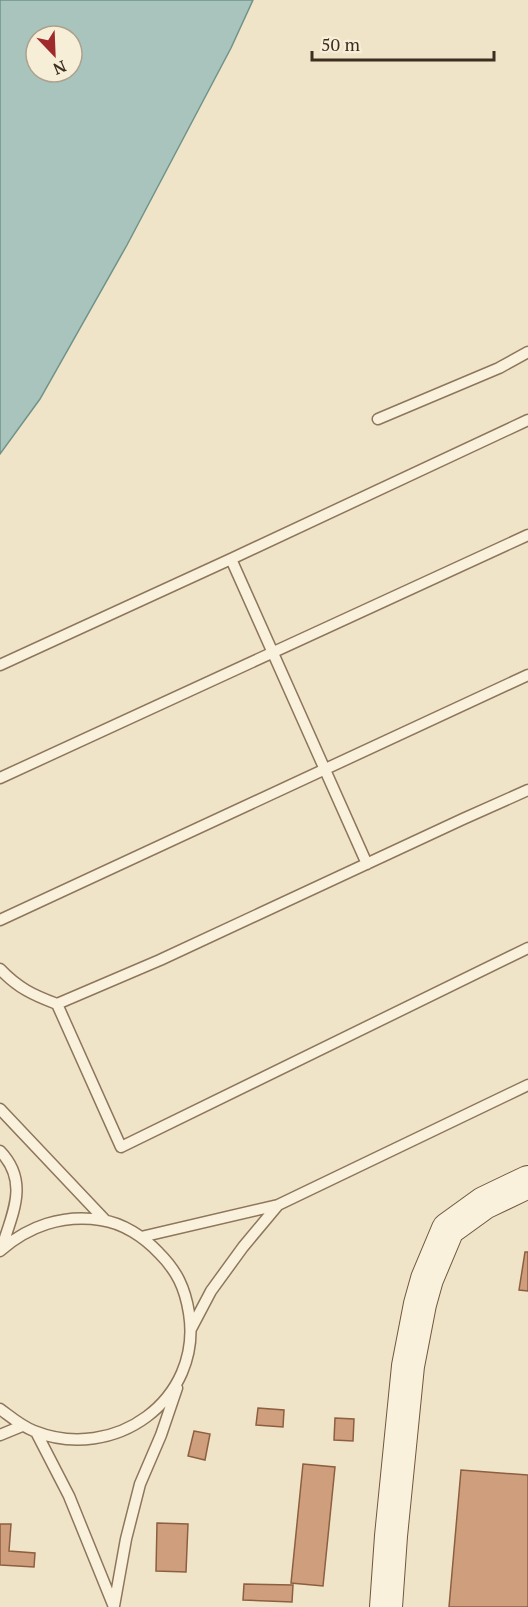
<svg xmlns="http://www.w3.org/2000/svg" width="528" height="1607" viewBox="0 0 528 1607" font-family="'PT Serif',serif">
<rect width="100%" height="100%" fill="#f0e4c8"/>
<path fill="#a9c4bc" stroke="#6f938a" stroke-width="1.5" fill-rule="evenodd" d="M0 0H253L231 48 127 245 40 399 0 454ZM36 36H72V72H36Z"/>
<path fill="#cf9f7d" stroke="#8d5f41" stroke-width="1.5" d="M525 1252H528V1291L519 1290Z
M258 1408 284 1410 283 1427 256 1425Z
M335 1418 354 1419 353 1441 334 1440Z
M194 1431 210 1434 205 1460 188 1456Z
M303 1464 335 1467 323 1586 291 1583Z
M461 1470 528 1475V1607H449Z
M157 1523 188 1524 186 1572 156 1571Z
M0 1524H11L9 1551 35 1553 34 1567 0 1565Z
M244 1584 293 1585 292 1602 243 1600Z"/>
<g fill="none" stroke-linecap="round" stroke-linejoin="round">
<g stroke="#8d765c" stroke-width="13">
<path id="service" d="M378 419 499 368 528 352
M231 559 367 864
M0 665 231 559 528 420
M0 778 528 535
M0 920 528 675
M0 969C18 988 33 995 57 1004L160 960 463 819 528 790
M57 1004 121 1147 528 948
M0 1109 105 1220
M0 1151C30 1182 12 1214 1 1250
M141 1237 278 1205 528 1085
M0 1251C28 1226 63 1214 101 1220 123 1223 144 1237 159 1253 177 1271 185 1288 189 1313 203 1400 114 1463 34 1431 21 1426 11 1417 0 1409
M191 1329 211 1291 243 1247 278 1205
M36 1432 69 1496 114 1607
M0 1435 22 1426
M114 1606 126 1539 140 1484 161 1435 177 1388"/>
</g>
<g stroke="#6f573f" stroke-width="34">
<path id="secondary" d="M386 1607 391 1536 408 1366 420 1304 427 1279 448 1229 484 1203 528 1182"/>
</g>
<use href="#service" stroke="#faf1dc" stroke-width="10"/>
<use href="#secondary" stroke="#faf1dc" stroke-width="32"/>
</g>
<g transform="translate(54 54) rotate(157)"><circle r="28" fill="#f7eed8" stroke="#ada18e" stroke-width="1.5"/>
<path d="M0-4.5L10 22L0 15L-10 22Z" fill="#9e2a2b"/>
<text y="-9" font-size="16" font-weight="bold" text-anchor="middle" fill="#3d2e20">N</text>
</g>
<path d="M312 51v9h182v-9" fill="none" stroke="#3d2e20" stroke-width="3"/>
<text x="321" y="51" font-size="18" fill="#3d2e20" stroke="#f7eed8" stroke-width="4.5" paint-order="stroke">50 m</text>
</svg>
